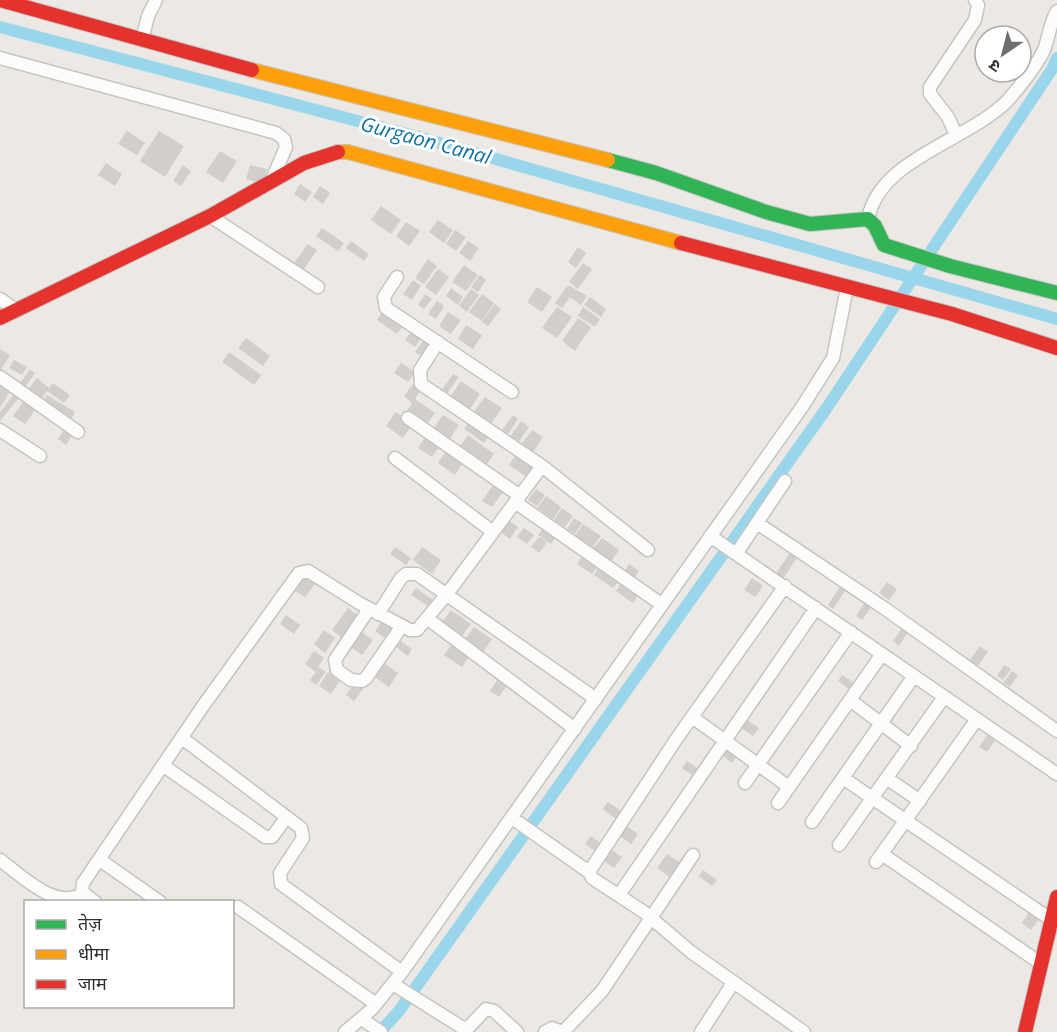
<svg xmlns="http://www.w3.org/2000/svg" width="1057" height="1032" viewBox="0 0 1057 1032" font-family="'Open Sans','Noto Sans Devanagari',sans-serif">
<rect width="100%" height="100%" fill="#ece8e4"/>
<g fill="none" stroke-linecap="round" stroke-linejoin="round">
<path stroke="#99d6ec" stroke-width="12" d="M0 27 426 139 1057 319
M380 1032 399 1011 826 409 1052 69 1057 58"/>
</g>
<path fill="#d1cecb" d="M127 131 145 143 137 155 118 144Z
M159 131 184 146 165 177 140 161Z
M220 151 237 161 223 183 206 172Z
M106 163 122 174 115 186 98 175Z
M183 165 191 171 181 186 173 181Z
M250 165 267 169 263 184 246 179Z
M300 184 312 192 305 202 294 194Z
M320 186 330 193 323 204 313 197Z
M381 206 401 220 391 234 371 220Z
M438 220 453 230 444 243 429 232Z
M406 222 420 231 409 246 396 236Z
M322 228 344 243 338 251 316 236Z
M455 230 466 237 456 251 446 244Z
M351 241 369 254 364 261 346 248Z
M468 241 479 248 470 261 459 253Z
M308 244 317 250 304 269 294 263Z
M578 247 586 253 576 268 568 262Z
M428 259 437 266 424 284 415 278Z
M583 263 592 269 578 289 569 282Z
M464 265 478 275 466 291 452 282Z
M438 269 449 277 436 295 425 287Z
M480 275 486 280 478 292 471 287Z
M413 280 421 286 412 300 403 294Z
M568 285 587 296 581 305 570 297 562 308 555 303Z
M537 287 552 297 542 312 527 302Z
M451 288 463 297 458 305 446 296Z
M471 289 479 295 467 312 459 306Z
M425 294 432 299 424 309 418 305Z
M482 294 494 303 482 321 469 312Z
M590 297 606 309 601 317 584 305Z
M437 301 444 306 436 319 428 314Z
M495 304 501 309 488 326 482 322Z
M557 307 572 317 557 338 542 328Z
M583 307 600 319 595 327 578 316Z
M384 310 404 324 397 334 377 320Z
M448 312 461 320 451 334 439 326Z
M578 318 591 327 575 351 562 341Z
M466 325 482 335 473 349 458 339Z
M413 329 423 336 415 347 405 340Z
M426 337 434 343 424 358 415 352Z
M246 338 270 356 263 366 238 348Z
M0 349 10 355 0 371Z
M229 352 261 375 254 385 222 362Z
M14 360 27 367 22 375 9 368Z
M401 363 415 372 408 382 394 373Z
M30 369 35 373 23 390 18 386Z
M453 374 459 377 446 395 441 391Z
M37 378 49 388 53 383 70 395 64 403 47 391 39 402 26 392Z
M3 381 12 388 0 408V386Z
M461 381 480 394 470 409 451 396Z
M413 384 421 390 415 399 435 413 426 425 407 411 412 403 404 396Z
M16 392 21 395 0 421V412Z
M47 395 75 412 70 421 42 403Z
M27 397 38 406 25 424 13 416Z
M485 397 502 408 490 425 473 413Z
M396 412 413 424 403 438 386 426Z
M443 415 459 425 449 440 433 429Z
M513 415 518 419 508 434 502 430Z
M471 419 491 433 484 443 464 429Z
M521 421 529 427 518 443 510 437Z
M66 427 74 433 66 445 58 439Z
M532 430 543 437 533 452 522 444Z
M427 434 441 444 432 457 418 448Z
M468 435 494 454 487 464 460 446Z
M448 448 465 460 455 475 438 463Z
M517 453 536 466 528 478 509 465Z
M493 485 503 492 492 507 482 501Z
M536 489 545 495 537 506 528 500Z
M546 496 561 507 553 519 537 508Z
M562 508 573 516 565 527 554 520Z
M574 518 582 523 575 534 567 529Z
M508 520 518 527 510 539 500 532Z
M583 524 601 536 592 548 575 536Z
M545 526 557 535 551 544 538 535Z
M524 528 534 535 527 544 517 537Z
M539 537 547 542 539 553 531 547Z
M602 538 619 550 611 562 593 549Z
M395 547 411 558 406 565 390 554Z
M422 547 441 560 432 574 413 560Z
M791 551 798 556 781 582 774 577Z
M585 553 600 564 592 574 577 564Z
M629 564 639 571 634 579 624 572Z
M599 567 619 581 613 588 594 575Z
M305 577 315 584 305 597 295 591Z
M752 578 763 586 755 597 744 590Z
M622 582 639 594 633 603 616 591Z
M843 582 874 603 862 620 856 616 864 604 845 591 833 609 828 605Z
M887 582 897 589 889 600 879 593Z
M416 588 433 600 428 606 411 595Z
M348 608 360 617 344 640 332 630Z
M451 610 471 624 460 639 440 625Z
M286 615 300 625 294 634 280 624Z
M383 620 393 627 385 638 375 631Z
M474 627 492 639 482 653 464 641Z
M902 628 908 632 899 646 893 641Z
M324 630 335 638 325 653 314 644Z
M359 630 373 640 362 655 349 646Z
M398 639 412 649 408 656 393 645Z
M454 641 471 654 462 667 444 655Z
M980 646 988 652 978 666 970 660Z
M314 651 324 658 318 667 326 672 316 685 310 680 316 672 305 664Z
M383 662 398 673 389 687 373 676Z
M1004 665 1011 669 1003 680 997 676Z
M1012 671 1018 675 1010 687 1003 683Z
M328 672 340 680 331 694 319 686Z
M842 675 854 683 849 689 838 681Z
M500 676 509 682 499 697 490 691Z
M355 683 363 689 354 701 346 695Z
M746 719 759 728 753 736 740 727Z
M989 733 997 738 987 752 979 747Z
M724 746 737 755 732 763 719 753Z
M687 761 700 770 695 777 682 768Z
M608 802 624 813 619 821 603 809Z
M625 825 638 834 631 844 618 835Z
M591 836 601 843 595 851 585 844Z
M610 849 622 857 614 868 602 860Z
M667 854 681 863 671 878 657 868Z
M703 870 717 880 712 886 699 876Z
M1031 909 1041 916 1031 930 1022 923Z"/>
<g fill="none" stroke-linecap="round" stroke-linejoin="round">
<g stroke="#c5c4c5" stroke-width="15">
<path id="street" d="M142 40 148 16 156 0
M0 58 276 133 284 139 286 147 271 182
M956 135 948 117 930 94V87L975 20 978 5 975 0
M210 216 318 287
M868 219C880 157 970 141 1009 99 1021 85 1036 67 1044 50 1049 37 1050 22 1057 11
M397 277 384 297 386 308 512 392
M0 299 17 311
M438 342 420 370 421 384 542 466 648 550
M0 377 78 432
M408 418 520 496
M0 430 40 456
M395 458 493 532
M515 502 661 604
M757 523 884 608 1057 731
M710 536 1057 774
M736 554 785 481
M785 586 677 738 589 872 592 878 644 912 691 952 804 1032
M369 609 335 660 337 670 351 680 362 681 366 678 402 626
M378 614 401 578 406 574H417L596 699
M428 619 575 729
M850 700 911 746
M692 717 789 787
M182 738 301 828 303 838 280 873 281 884 402 972
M164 766 265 837H272L287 817
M843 778 1056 923
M888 779 920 801
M745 783 851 632
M778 803 882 654
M512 818 589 872
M812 822 914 676
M839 845 944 697
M882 854 1040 963
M0 860C21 875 57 912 83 893
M100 860 160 902
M876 862 977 719
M619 895 816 608
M95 902 82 892 83 883 203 706 299 573 308 571 359 603 410 630H417L447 594 542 466
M238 907 376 1004
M393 984 463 1028 469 1027 486 1009 494 1011 517 1032
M362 1019 381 1032
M345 1032 372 1009 402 972 802 407 833 358 847 288
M545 1032 552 1028 562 1032
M563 1032 602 991 693 855
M701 1032 733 983"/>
</g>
<g stroke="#c5c4c5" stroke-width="16">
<path id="fast" d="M608 160 656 173 766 212 810 224 868 219 875 226 884 245 950 266 1057 293"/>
</g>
<g stroke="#c5c4c5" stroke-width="16">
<path id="slow" d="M252 70 608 160
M338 152H348L681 243"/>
</g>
<g stroke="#c5c4c5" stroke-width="16">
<path id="jam" d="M0 0 252 70
M681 243 952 314 1057 348
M0 318 210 216 304 163 338 152
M1025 1032 1057 897"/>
</g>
<use href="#street" stroke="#fcfcfb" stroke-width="12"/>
<use href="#fast" stroke="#30b455" stroke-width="14"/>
<use href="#slow" stroke="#ff9f0a" stroke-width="14"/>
<use href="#jam" stroke="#e5322d" stroke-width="14"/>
</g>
<g text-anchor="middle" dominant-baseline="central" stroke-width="6" stroke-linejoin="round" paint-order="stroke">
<g font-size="20" font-style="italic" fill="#0d6fa3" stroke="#fff">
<text transform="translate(426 140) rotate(15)">Gurgaon Canal</text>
</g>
</g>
<rect x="24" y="900" width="210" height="108" fill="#ffffff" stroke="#ababab" stroke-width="1.5"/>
<rect x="36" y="920" width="30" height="9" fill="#30b455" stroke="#ababab" stroke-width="1.5"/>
<text x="78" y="930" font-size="18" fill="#2e2e2e">तेज़</text>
<rect x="36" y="950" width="30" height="9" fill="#ff9f0a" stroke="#ababab" stroke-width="1.5"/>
<text x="78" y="960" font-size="18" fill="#2e2e2e">धीमा</text>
<rect x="36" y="980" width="30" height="9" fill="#e5322d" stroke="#ababab" stroke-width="1.5"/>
<text x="78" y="990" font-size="18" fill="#2e2e2e">जाम</text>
<g transform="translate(1003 54) rotate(215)"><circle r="28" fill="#ffffff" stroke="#ababab" stroke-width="1.5"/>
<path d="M0-4.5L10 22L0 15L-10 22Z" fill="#706f6e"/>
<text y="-9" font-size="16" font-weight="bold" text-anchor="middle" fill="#2e2e2e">उ</text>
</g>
</svg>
